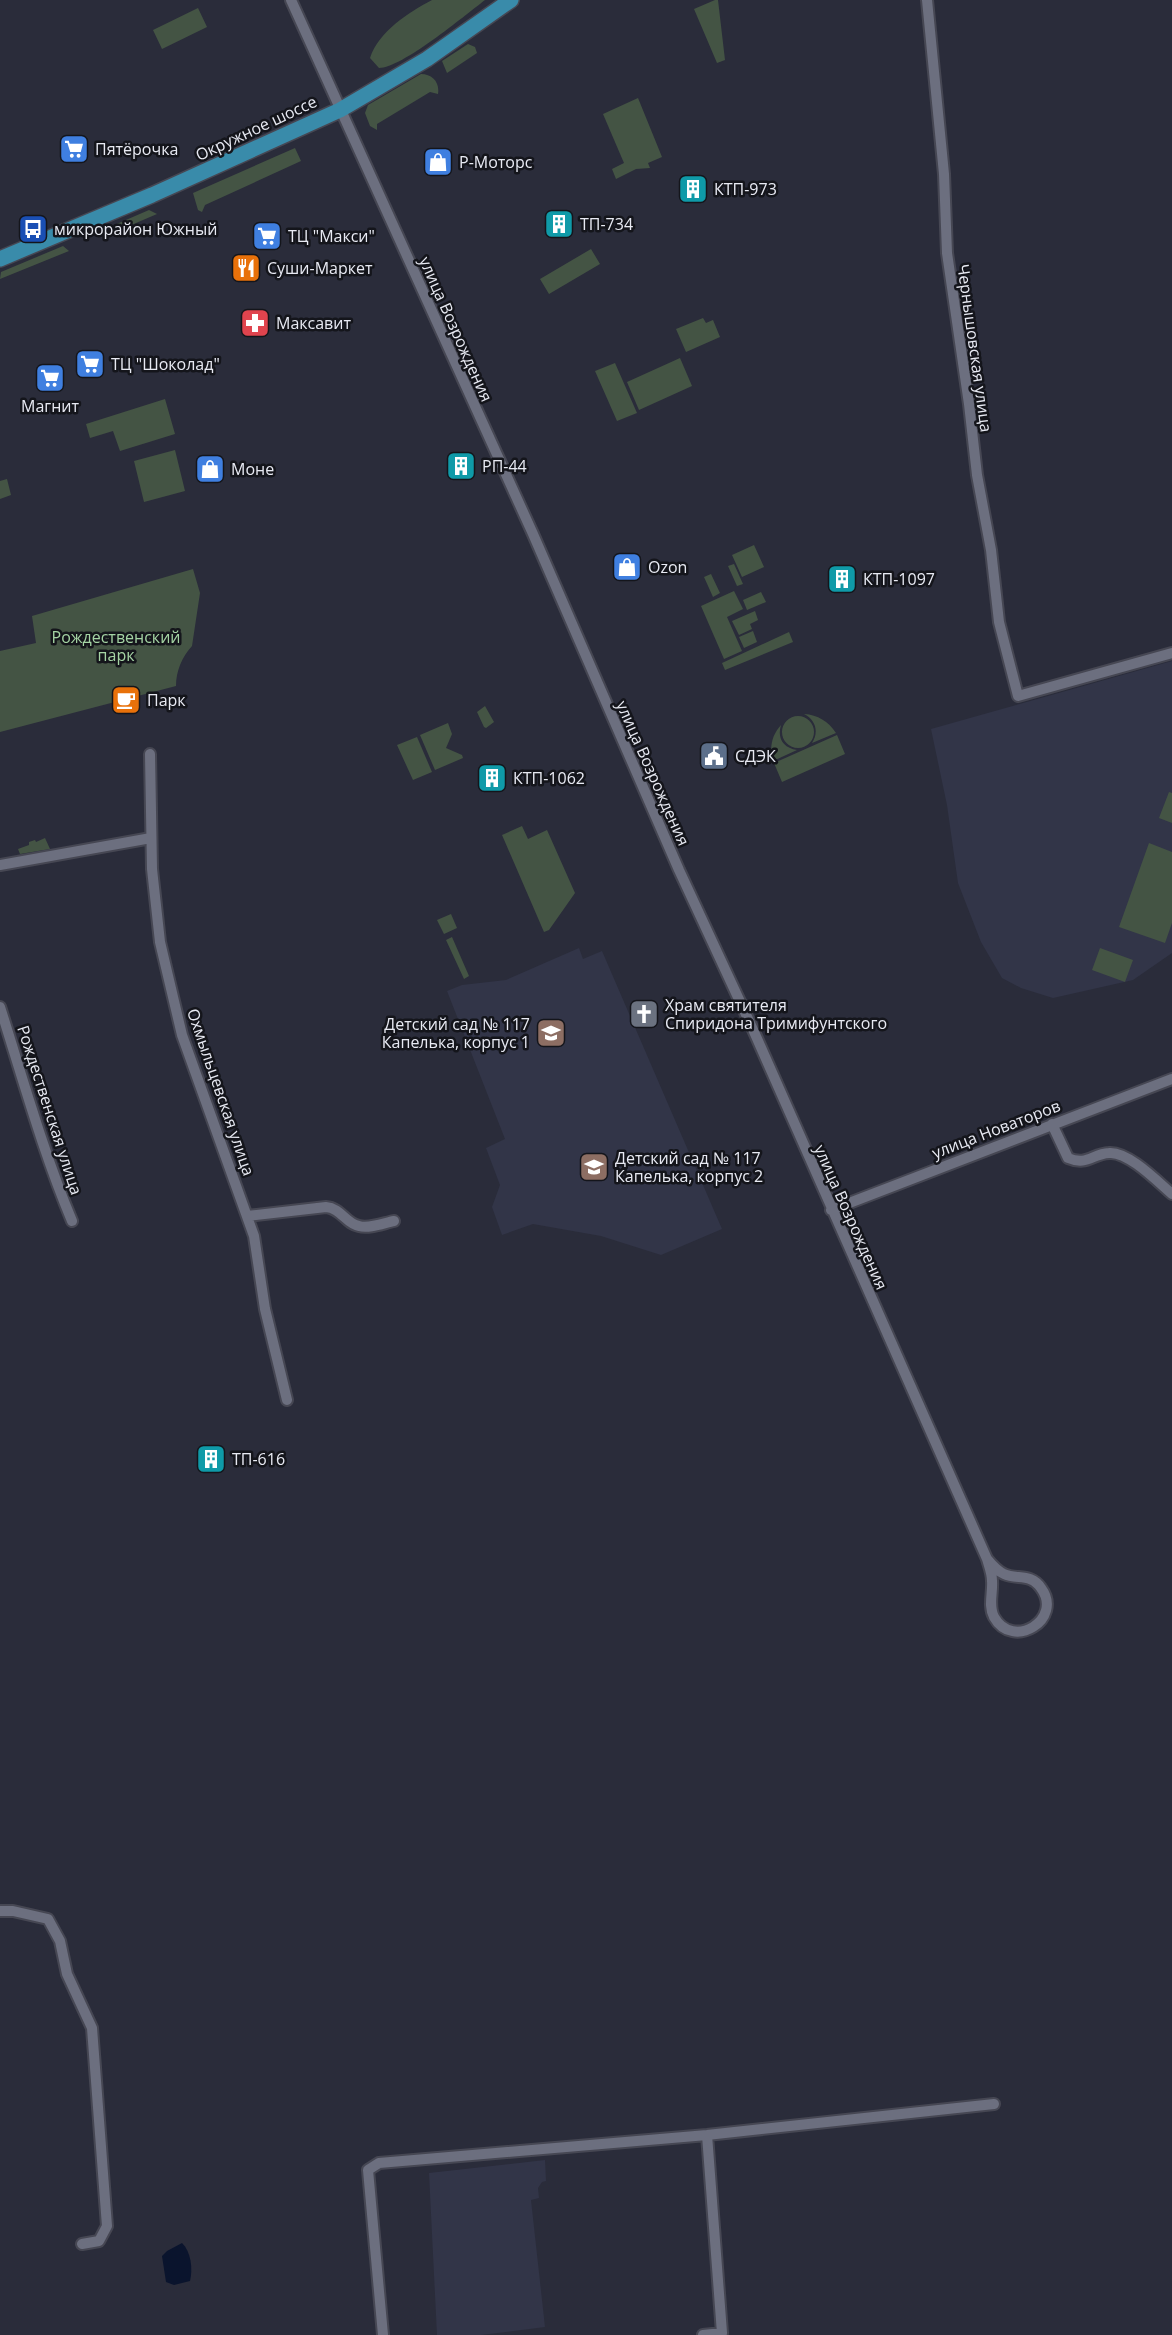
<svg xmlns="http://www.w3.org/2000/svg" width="1172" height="2335" viewBox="0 0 1172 2335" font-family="'Open Sans',sans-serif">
<rect width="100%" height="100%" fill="#2a2c3a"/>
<path fill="#323548" d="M1172 661V953L1133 980 1053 998 1021 988 1002 978 981 942 958 883 947 805 931 729Z
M579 948 583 959 602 951 722 1229 661 1255 601 1236 533 1224 502 1235 492 1207 500 1185 486 1148 505 1139 447 991 462 985 506 980Z
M545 2160 546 2181 542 2182 538 2188 539 2198 531 2200 545 2327 481 2335H437L429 2173Z"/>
<path fill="#445444" d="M432 0H485C464 16 402 68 379 68L370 58C379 31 408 13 432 0Z
M715 0H718L725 60 717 63 694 9Z
M198 8 207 27 162 49 153 30Z
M468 44 475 47 477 53 447 73 442 61Z
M421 74C432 74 440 82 438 94L430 92 377 124V130L370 126 365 113 368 105Z
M638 98 662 157 648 163 650 168 636 169 616 179 612 169 624 163 603 114Z
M295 148 301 161 205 205 202 212 198 210 193 193Z
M149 210 157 214 108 235 105 229Z
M63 246 69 251 0 279 1 272Z
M591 249 600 264 549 294 540 279Z
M703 318 706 323 713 320 720 337 686 352 676 329Z
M680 358 692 386 639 410 627 382Z
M615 363 637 413 617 421 595 371Z
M165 399 175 434 120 451 113 431 90 438 86 424Z
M175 450 185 491 144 502 134 461Z
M7 479 11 495 0 499V481Z
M754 545 764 567 742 577 732 555Z
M734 564 743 584 737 586 728 566Z
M193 569 200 593 192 646C182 657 176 671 176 686L0 732V651L36 643 32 616Z
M711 574 720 593 713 597 704 577Z
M734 591 743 609 727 617 742 651 724 659 701 606Z
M761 592 766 602 747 610 743 600Z
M755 611 758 620 750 624 752 629 739 635 732 621Z
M753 631 757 642 744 648 739 637Z
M789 632 793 642 725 670 722 663Z
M485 706 494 722 486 728 484 727 477 712Z
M804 714C818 715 828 721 836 733L812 743C819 732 816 720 804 714Z
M782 732a16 16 0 1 1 32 0a16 16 0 1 1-32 0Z
M448 723 452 734 446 748 462 755 463 758 435 770 420 735Z
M781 725C777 738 783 748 797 750L773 761C769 747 772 735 781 725Z
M837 735 845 754 782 782 774 763Z
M417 737 432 772 413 780 397 745Z
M1169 792 1172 793V823L1159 818Z
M522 826 528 839 547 830 575 893 549 930 544 932 502 835Z
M45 838 50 849 20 854 18 849 29 845V842L35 840 36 842Z
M1149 843 1172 852V923L1165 943 1119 927Z
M451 914 457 928 444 934 437 920Z
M452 937 469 976 464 979 446 940Z
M1100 948 1133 960 1125 982 1092 970Z"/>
<path fill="#0a142d" d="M182 2243C191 2251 193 2269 190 2281L174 2285 166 2282 162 2256 167 2251Z"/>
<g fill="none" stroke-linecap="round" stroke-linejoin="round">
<g stroke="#464753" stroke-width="14">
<path id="minor" d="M291 0 533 534 679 870 755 1034 987 1559C989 1566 992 1573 992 1581 993 1593 988 1606 994 1617 1013 1651 1064 1619 1041 1588 1031 1573 1017 1580 1004 1574 997 1571 992 1565 987 1559
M927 0 944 174 947 253 969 404 977 475 991 550 999 622 1018 696 1172 653
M150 754 152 869 160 942 182 1035 254 1236 265 1309 287 1400
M0 865 151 838
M0 1007C23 1079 43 1152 72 1221
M1052 1124 1068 1158C1087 1166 1092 1154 1109 1153 1128 1151 1158 1182 1172 1194
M831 1210 1172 1079
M247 1216 326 1207C341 1208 346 1224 359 1226 369 1229 384 1223 394 1221
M0 1911H13L48 1919 60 1941 67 1974 92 2028 107 2226 99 2241 82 2244
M383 2335 368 2170 379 2163 707 2135 994 2104
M703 2335 722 2333 707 2135"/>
</g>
<g stroke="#464753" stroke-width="18">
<path id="primary" d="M0 259 152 195 340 110 427 59 511 0"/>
</g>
<use href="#minor" stroke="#6c6f7f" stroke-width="10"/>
<use href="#primary" stroke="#398baa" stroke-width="15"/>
</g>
<defs>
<g id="supermarket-square" transform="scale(1.5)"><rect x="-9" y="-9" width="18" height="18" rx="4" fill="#3f7fe0" stroke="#14151b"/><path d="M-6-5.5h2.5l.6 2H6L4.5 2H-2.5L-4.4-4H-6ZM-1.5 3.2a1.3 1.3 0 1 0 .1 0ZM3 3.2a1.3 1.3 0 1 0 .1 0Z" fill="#fff"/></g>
<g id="shop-square" transform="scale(1.5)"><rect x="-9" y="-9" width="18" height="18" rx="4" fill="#3f7fe0" stroke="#14151b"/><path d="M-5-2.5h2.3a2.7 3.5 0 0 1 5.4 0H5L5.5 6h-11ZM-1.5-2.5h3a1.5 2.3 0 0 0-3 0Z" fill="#fff"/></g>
<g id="building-square" transform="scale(1.5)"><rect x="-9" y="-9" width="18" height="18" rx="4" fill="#0f9aa8" stroke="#14151b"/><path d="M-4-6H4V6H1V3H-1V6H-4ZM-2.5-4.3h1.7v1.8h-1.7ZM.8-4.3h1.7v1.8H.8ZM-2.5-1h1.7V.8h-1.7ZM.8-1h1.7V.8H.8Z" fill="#fff"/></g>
<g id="bus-square" transform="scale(1.5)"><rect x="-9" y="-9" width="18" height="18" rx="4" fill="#1a4fb4" stroke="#14151b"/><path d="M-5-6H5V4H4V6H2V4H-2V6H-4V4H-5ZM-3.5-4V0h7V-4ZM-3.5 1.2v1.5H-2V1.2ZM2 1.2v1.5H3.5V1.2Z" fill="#fff"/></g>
<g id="restaurant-square" transform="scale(1.5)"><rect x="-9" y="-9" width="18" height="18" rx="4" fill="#e8710a" stroke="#14151b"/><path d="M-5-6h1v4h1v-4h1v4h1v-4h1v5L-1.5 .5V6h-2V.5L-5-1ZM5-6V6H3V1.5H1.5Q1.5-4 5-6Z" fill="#fff"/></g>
<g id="pharmacy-square" transform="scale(1.5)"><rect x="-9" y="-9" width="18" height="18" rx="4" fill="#e0444e" stroke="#14151b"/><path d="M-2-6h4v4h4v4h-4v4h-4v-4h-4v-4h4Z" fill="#fff"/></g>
<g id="cafe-square" transform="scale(1.5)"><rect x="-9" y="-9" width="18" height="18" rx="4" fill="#e8710a" stroke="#14151b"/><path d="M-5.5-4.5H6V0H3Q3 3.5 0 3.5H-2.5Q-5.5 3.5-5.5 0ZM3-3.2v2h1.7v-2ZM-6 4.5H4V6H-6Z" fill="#fff"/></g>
<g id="civic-square" transform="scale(1.5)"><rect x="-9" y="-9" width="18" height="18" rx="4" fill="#5c6f8a" stroke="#14151b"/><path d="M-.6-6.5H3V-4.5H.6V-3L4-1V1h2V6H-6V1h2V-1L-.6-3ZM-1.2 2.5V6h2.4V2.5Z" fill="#fff"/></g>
<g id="church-square" transform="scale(1.5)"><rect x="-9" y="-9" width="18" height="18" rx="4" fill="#6b7280" stroke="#14151b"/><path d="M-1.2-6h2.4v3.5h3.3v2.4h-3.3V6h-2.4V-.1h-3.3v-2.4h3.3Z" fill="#fff"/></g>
<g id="school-square" transform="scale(1.5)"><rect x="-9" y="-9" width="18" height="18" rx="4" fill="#8d6e63" stroke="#14151b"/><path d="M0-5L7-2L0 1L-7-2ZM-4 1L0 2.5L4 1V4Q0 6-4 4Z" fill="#fff"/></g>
</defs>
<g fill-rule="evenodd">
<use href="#supermarket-square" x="74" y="149"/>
<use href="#shop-square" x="438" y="162"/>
<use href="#building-square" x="693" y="189"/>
<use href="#building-square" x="559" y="224"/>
<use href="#bus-square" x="33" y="229"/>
<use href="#supermarket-square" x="267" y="236"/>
<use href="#restaurant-square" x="246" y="268"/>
<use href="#pharmacy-square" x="255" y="323"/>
<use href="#supermarket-square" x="90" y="364"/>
<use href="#supermarket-square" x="50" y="378"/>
<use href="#building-square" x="461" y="466"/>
<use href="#shop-square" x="210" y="469"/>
<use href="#shop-square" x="627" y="567"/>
<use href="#building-square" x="842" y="579"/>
<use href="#cafe-square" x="126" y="700"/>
<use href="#civic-square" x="714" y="756"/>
<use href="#building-square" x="492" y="778"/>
<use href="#church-square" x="644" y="1014"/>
<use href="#school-square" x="551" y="1033"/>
<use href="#school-square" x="594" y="1167"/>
<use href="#building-square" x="211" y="1459"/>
</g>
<g text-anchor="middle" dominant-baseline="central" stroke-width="5" stroke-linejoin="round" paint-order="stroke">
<g font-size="16" fill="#e8eaf3" stroke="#14151b">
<text transform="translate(256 128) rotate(-25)">Окружное шоссе</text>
<text transform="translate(456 329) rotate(66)">улица Возрождения</text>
<text transform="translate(975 348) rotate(82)">Чернышовская улица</text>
<text transform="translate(653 773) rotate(66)">улица Возрождения</text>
<text transform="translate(221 1092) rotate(71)">Охмыльцевская улица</text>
<text transform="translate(50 1110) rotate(72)">Рождественская улица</text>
<text transform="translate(996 1129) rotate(-21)">улица Новаторов</text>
<text transform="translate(851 1217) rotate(66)">улица Возрождения</text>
</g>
<g font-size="16" fill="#e8eaf3" stroke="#14151b" text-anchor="start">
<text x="95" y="149">Пятёрочка</text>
<text x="459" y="162">Р-Моторс</text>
<text x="714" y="189">КТП-973</text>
<text x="580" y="224">ТП-734</text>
<text x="54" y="229">микрорайон Южный</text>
<text x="288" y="236">ТЦ "Макси"</text>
<text x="267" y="268">Суши-Маркет</text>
<text x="276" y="323">Максавит</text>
<text x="111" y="364">ТЦ "Шоколад"</text>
<text x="50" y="406" text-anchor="middle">Магнит</text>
<text x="482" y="466">РП-44</text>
<text x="231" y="469">Моне</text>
<text x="648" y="567">Ozon</text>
<text x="863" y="579">КТП-1097</text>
<text x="147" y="700">Парк</text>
<text x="735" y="756">СДЭК</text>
<text x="513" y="778">КТП-1062</text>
<text x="665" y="1005">Храм святителя<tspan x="665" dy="18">Спиридона Тримифунтского</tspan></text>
<text x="530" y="1024" text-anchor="end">Детский сад № 117<tspan x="530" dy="18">Капелька, корпус 1</tspan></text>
<text x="615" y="1158">Детский сад № 117<tspan x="615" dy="18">Капелька, корпус 2</tspan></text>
<text x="232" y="1459">ТП-616</text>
</g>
<g font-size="16" fill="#a5d4a4" stroke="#14151b">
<text x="116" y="637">Рождественский<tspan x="116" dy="18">парк</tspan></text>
</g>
</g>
</svg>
